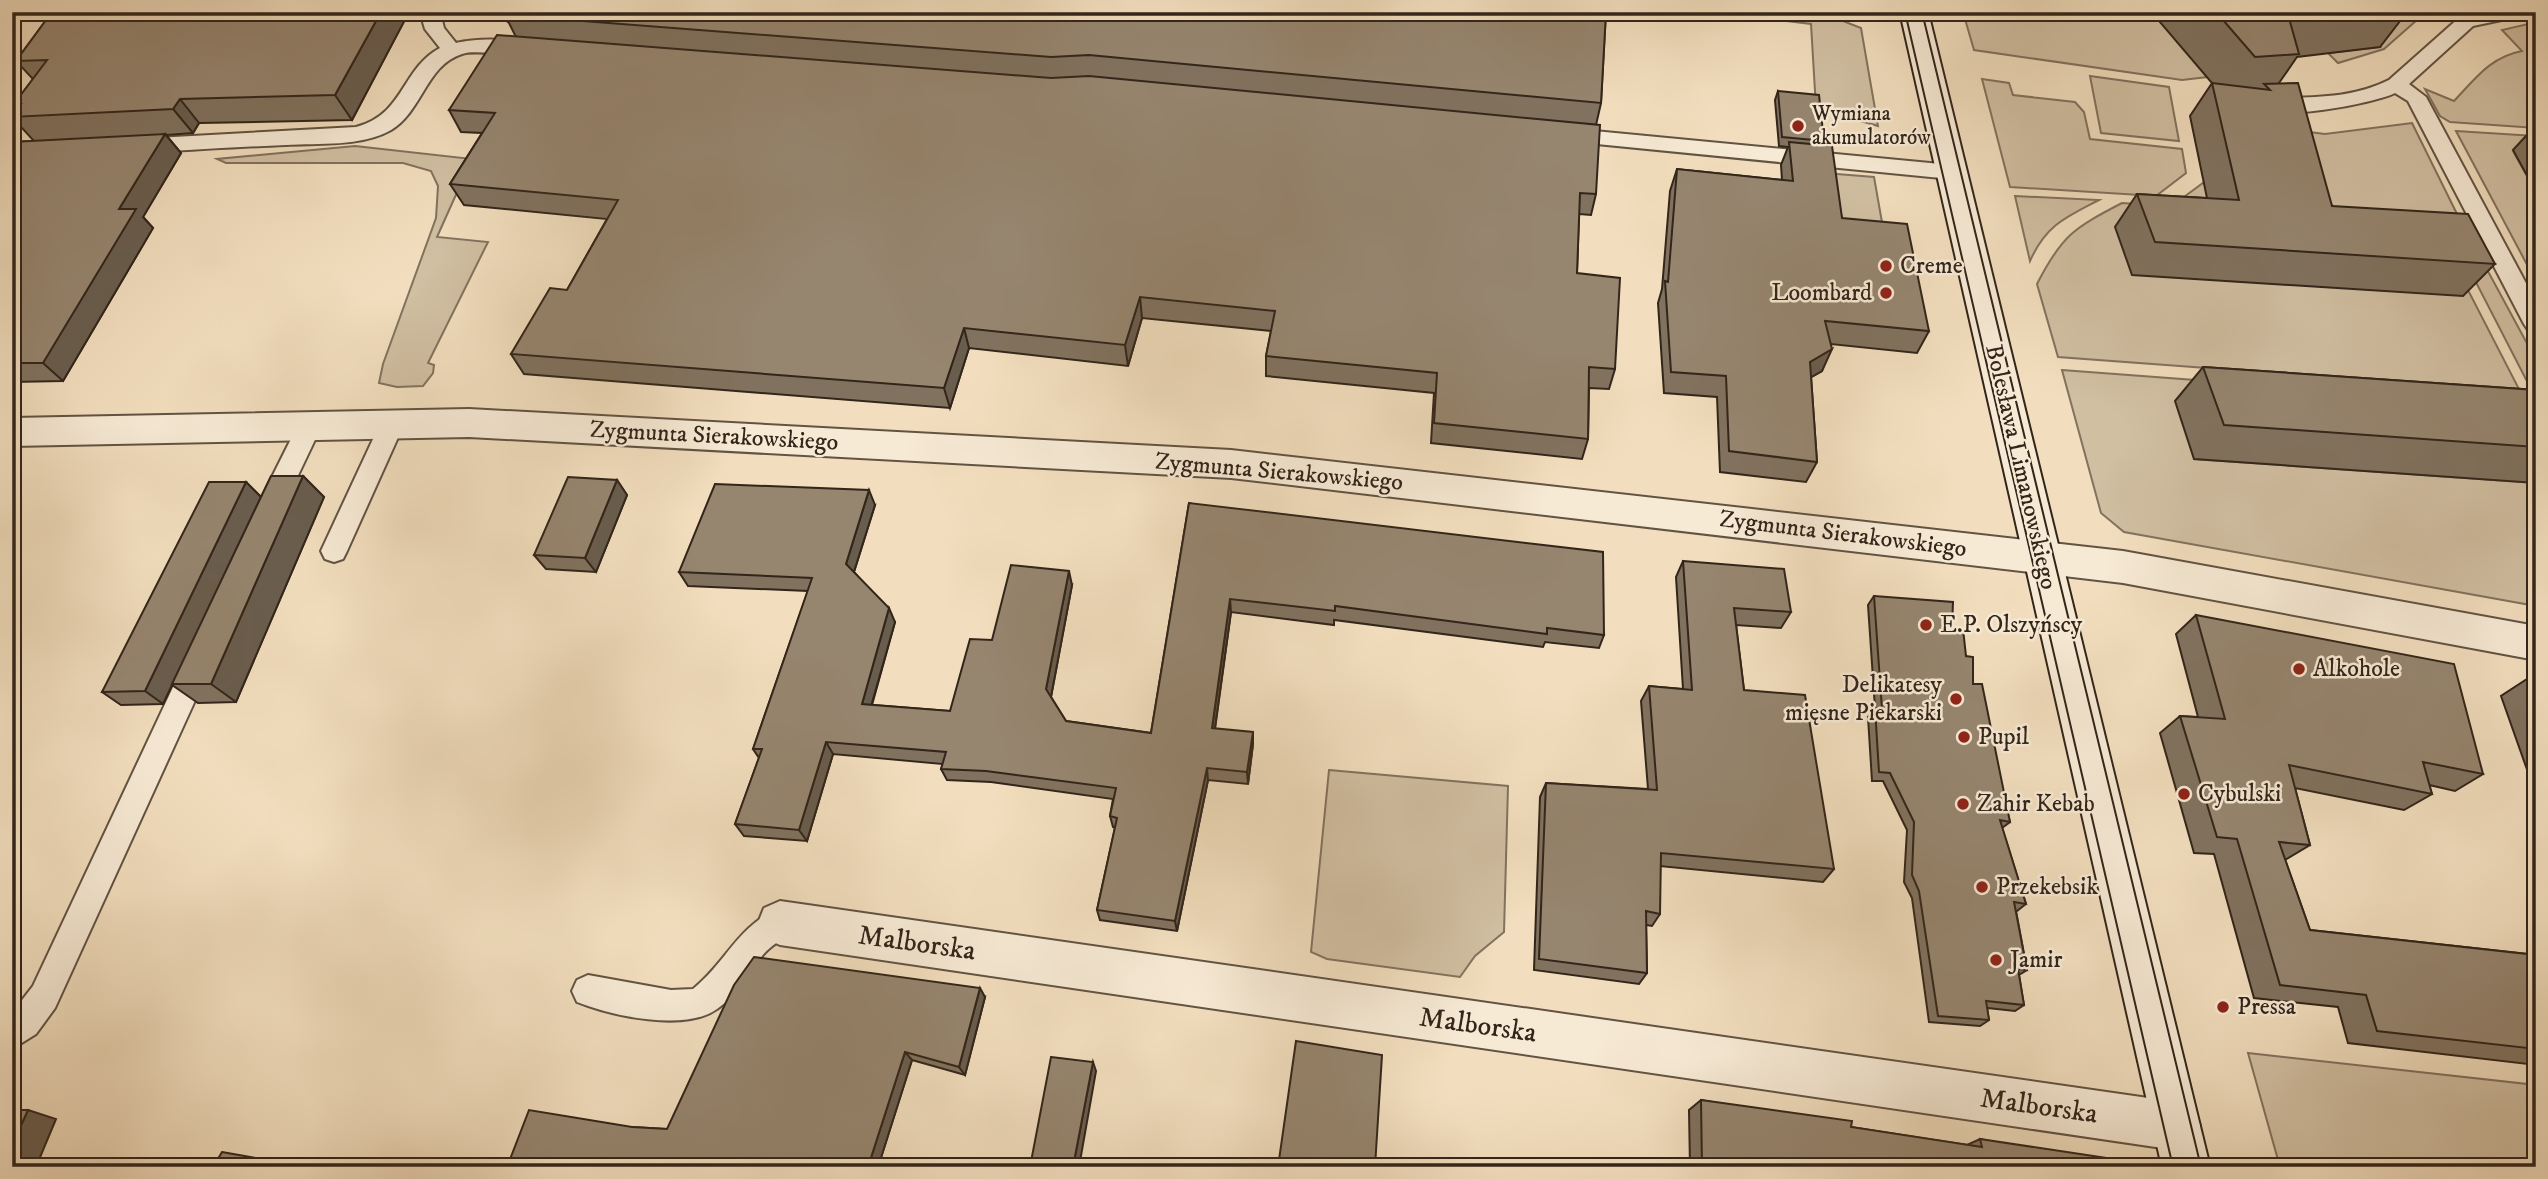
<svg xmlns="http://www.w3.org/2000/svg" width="2548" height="1179" viewBox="0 0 2548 1179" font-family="'IM FELL DW Pica',serif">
<rect width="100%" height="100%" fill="#f2debe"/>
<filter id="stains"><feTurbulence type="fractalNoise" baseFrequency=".00286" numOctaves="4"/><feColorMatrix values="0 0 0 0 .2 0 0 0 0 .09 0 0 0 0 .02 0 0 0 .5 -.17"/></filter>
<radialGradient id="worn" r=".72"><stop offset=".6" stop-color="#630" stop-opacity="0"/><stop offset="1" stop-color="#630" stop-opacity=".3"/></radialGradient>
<path fill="#d1bfa2" stroke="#82725e" stroke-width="2" d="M1714 12H1820L1861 28 1878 126 1816 108 1811 24Z
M1963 12H2233L2277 69 2182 80 1974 50Z
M2347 12H2426L2384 49 2338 63 2328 53 2380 47Z
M2528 24 2536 31V128L2450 122 2440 116 2425 89 2454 101C2475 79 2490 57 2522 51L2502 30Z
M2090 76 2169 87 2179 141 2101 133Z
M1982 79 2009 83 2013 95 2075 102 2084 112 2090 139 2182 149 2186 173 2156 196 2010 187Z
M2412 123 2458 216 2184 197 2277 128 2325 134Z
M2456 131 2536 136 2513 151 2536 192V276H2533Z
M355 146 472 159 437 237 488 242 428 363 434 365 433 373 423 386 397 387 379 383 383 364 436 218 438 186 431 171 403 163H226L217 159Z
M1824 173 1874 177 1886 245 1832 241Z
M2015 196 2099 200C2066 217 2046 225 2030 261Z
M2122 203 2434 224 2520 391 2058 357 2037 284C2062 235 2074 228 2122 203Z
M2447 226 2464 227 2536 360V391H2532Z
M2062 370 2208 381 2194 459 2536 483V606L2124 532 2101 513Z
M1329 770 1508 786 1504 932 1475 956 1460 977 1327 959 1311 952Z
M2248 1053 2536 1085V1167H2280Z"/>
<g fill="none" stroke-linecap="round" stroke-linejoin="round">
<g stroke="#625343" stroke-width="4">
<path id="lane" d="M420 12H440L444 28 456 43C472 39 524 36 534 49 525 61 479 48 462 54 426 65 422 112 391 130 361 147 319 143 286 145 236 147 187 150 137 153L127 146 137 139 356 127C405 114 401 69 440 48L425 29Z
M2482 12H2523L2521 16 2473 26 2409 84 2426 97 2536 302V332L2528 330 2524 324 2408 101 2395 93C2375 103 2270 124 2258 105 2264 95 2279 98 2289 98 2324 97 2357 96 2389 80L2460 17Z
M1563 128 1951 165 1958 167 1962 172 1958 177 1951 179 1556 140 1553 135Z
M392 415 401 417 404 424 347 551 343 559 334 562 325 559 321 551 380 424 383 417Z
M310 416 319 418 322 425 282 509 278 516 269 519 260 516 256 509 298 425 301 418Z
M199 649 209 653 213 661 55 1008 36 1034 12 1049V1013L33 986 189 653Z
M780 908 791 913 795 923C789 938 772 943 762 956 747 974 736 996 717 1009 685 1032 612 1016 577 1002L572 991 577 980 588 975 671 990 693 989C727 962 737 926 780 908Z"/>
</g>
<g stroke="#625343" stroke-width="4">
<path id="street" d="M469 409 1231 450 2123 551 2536 626V660L2123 583 1231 478 469 437 12 446V418Z
M780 901 2176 1102 2193 1109 2200 1126 2193 1143 2176 1150 780 945 764 938 758 923 764 908Z"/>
</g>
<g stroke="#32251a" stroke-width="4">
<path id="secondary" d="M1900 12H1928L2210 1167H2162Z"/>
</g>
<use href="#lane" fill="#f7ead5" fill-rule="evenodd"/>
<use href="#street" fill="#f7ead5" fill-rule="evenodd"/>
<use href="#secondary" fill="#f7ead5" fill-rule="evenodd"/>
<path stroke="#32251a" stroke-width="2" d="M1905 12 2173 1167
M1922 12 2201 1167"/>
</g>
<path fill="#81725f" stroke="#32251a" stroke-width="2" d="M52 12H409L352 120 199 123 193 133 166 135 181 153 143 217 153 228 63 381 12 382V142L34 141 12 117 18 109 14 104 33 79 16 61Z
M500 12H1606L1601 103 1596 125V194L1591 215 1579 214 1577 273 1615 369 1609 389 1589 388 1588 439 1582 459 1431 443 1434 393 1266 376V356L1271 331 1142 318 1128 366 969 348 950 408 524 374 511 354 567 290 607 219 464 205 450 184 482 133 461 132 449 110 516 37 509 23 503 18Z
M2164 12H2407L2380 47 2297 57 2279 83 2332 206 2495 264 2463 296 2132 275 2115 227 2137 194 2207 198 2190 116 2212 83 2159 21Z
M1778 91 1824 141 1823 145 1842 218 1929 331 1917 353 1831 344 1822 371 1811 377 1817 462 1806 482 1720 472 1717 397 1664 393 1658 303 1662 289 1670 191 1677 169 1782 180 1781 165 1788 147 1779 146 1775 100Z
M2536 125V192L2513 150Z
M2203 367 2536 390V483L2194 459 2175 401Z
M303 476 324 497 236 702 198 703 172 685 163 704 121 705 102 692 246 482 261 497Z
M617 480 627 495 596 572 546 569 534 555Z
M1189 503 1604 635 1599 648 1545 642 1543 647 1334 620V625L1231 612 1215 729 1253 744 1248 784 1208 780 1177 931 1100 920 1097 910 1115 828 1113 827 1110 816 1113 799 991 782 947 780 941 769 943 764 833 754 807 841 744 836 735 824 759 758 753 749 808 591 688 586 679 572 875 505 854 572 895 622 872 705 950 711 992 640 1072 585 1051 697 1066 721 1151 733Z
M1683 561 1791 612 1781 628 1736 625 1744 690 1834 869 1823 882 1660 866V914L1652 926 1646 925 1647 973 1639 984 1534 970 1540 797 1546 783 1648 789 1641 701 1649 686 1683 689 1676 577Z
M1874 596 1952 628 1966 656 2010 822 2002 828 2026 904 2017 911H2016L2027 970 2019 975 2024 1005 2015 1011 1987 1008 1989 1020 1980 1026 1929 1022 1912 898 1904 882 1907 830 1883 781H1872L1868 717 1875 708 1868 605Z
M2196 615 2483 774 2455 791 2429 785 2432 794 2404 810 2295 788 2310 845 2285 860 2310 930 2536 955V1065L2348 1043 2338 1007 2254 998 2214 854 2194 853 2160 733 2180 716 2198 717 2176 634Z
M2530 677 2536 678V795L2501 696Z
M985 997 965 1075 912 1060 878 1167 632 1127 667 1129Z
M1701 1100 1851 1127 1967 1145 1980 1139 2121 1167H1690L1689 1110Z"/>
<path fill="#695d4e" stroke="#32251a" stroke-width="2" d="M381 12H409L352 120 335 95Z
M180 99 199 123 193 133 173 109Z
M165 134 181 153 143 217 153 228 63 381 43 363 119 209Z
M1140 297 1142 318 1128 366 1125 345Z
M964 328 969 348 950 408 944 388Z
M1832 349 1822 371 1799 384 1810 362Z
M12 473 20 479 12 493Z
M303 476 324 497 236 702 211 684Z
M617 480 627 495 596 572 585 558Z
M246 482 261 497 163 704 145 691Z
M869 490 875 505 852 578 846 564Z
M1069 571 1072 585 1050 702 1046 689Z
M1230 599 1231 612 1213 741 1212 728Z
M889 608 895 622 868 717 862 704Z
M1253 732V744L1248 784 1247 772Z
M826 742 833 754 807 841 799 830Z
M1207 768 1208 780 1177 931 1175 921Z
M980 988 985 997 965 1075 959 1067Z
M905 1052 912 1060 878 1167H868Z
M1093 1062 1096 1071 1079 1167H1073Z
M28 1110 56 1119 36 1167H12V1145Z"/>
<path fill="#96856f" stroke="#32251a" stroke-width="2" d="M52 12H381L335 95 180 99 173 109 12 117 21 104H14L47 60 16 61Z
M507 12H1606L1601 103 1089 55 1051 57 505 15Z
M2216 12H2339L2289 18 2299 54 2255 57Z
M497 35 1051 78 1089 76 1600 125 1596 194 1580 193 1577 273 1620 278 1615 369 1589 367 1588 439 1434 423 1437 373 1266 356 1275 311 1140 297 1125 345 964 328 944 388 511 354 550 288 567 290 618 200 450 184 495 113 449 110Z
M2212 83 2270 90 2264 84 2298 83 2332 206 2468 214 2495 264 2155 242 2137 194 2239 200Z
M1778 91 1819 95 1824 141 1782 137Z
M165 134 119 209H136L43 363H12V142Z
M1789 142 1832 146 1842 218 1907 224 1929 331 1825 321 1832 349 1810 362 1817 462 1729 451 1726 376 1671 372 1665 281 1668 282 1677 169 1793 181Z
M2203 367 2536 390V447L2224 425Z
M271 476H303L211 684H172Z
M568 477 617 480 585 558 534 555Z
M209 482H246L145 691 102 692Z
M715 484 869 490 846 564 889 608 862 704 950 711 970 639 992 640 1011 565 1069 571 1046 689 1066 721 1151 733 1189 503 1603 552 1604 635 1547 628V634L1335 606V611L1230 599 1212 728 1253 732 1247 772 1207 768 1175 921 1097 910 1117 818 1110 816 1116 788 986 771 941 769 946 752 826 742 799 830 735 824 762 749H753L812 578 679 572Z
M1683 561 1784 569 1791 612 1734 608 1744 690 1805 695 1834 869 1661 853 1660 914 1646 911 1647 973 1539 959 1546 783 1657 790 1649 686 1692 690Z
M1874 596 1953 602 1952 628 1963 629 1966 656 1973 657V684H1982L2010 822 2000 820 2026 904 2014 902 2027 970 2018 969 2024 1005 1986 1001 1989 1020 1938 1016 1919 891 1912 875 1914 822 1890 773 1879 772 1875 708 1882 709Z
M2196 615 2454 664 2483 774 2423 762 2432 794 2289 765 2310 845 2279 842 2310 930 2536 955V1049L2377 1031 2366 995 2280 985 2237 839 2217 837 2180 716 2225 719Z
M2530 677 2536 678V692Z
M754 957 980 988 959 1067 905 1052 868 1167H507L529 1110 632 1127 667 1129 734 985Z
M1296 1041 1382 1055 1375 1167H1278Z
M1051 1057 1093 1062 1073 1167H1030Z
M1701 1100 1852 1121 1851 1127 1982 1147 1980 1139 2113 1159 2121 1167H1702Z
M12 1110H28L12 1145Z
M222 1152 307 1167H213Z"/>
<g fill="#8f2418" stroke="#f7ead5" stroke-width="2.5">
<circle cx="1798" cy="126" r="7"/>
<circle cx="1886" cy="266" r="7"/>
<circle cx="1886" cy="293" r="7"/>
<circle cx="1926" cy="625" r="7"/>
<circle cx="2299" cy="669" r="7"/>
<circle cx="1956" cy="699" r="7"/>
<circle cx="1964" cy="737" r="7"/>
<circle cx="2184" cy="794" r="7"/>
<circle cx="1963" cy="804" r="7"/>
<circle cx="1982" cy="887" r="7"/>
<circle cx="1996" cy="960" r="7"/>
<circle cx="2223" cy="1007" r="7"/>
</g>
<g text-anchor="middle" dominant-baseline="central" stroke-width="5" stroke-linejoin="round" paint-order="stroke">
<g font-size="21" fill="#32251a" stroke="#f7ead5" text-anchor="start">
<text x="1812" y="114">Wymiana<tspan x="1812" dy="24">akumulatorów</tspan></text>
</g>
<g font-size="24" fill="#32251a" stroke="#f7ead5" text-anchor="start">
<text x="1900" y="266">Creme</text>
<text x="1872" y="293" text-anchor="end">Loombard</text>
<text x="1940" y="625">E.P. Olszyńscy</text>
<text x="2313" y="669">Alkohole</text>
<text x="1942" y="685" text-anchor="end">Delikatesy<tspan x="1942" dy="28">mięsne Piekarski</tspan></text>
<text x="1978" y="737">Pupil</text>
<text x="2198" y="794">Cybulski</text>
<text x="1977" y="804">Zahir Kebab</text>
<text x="1996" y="887">Przekebsik</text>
<text x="2010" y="960">Jamir</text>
<text x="2237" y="1007">Pressa</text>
</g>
<g font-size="24" fill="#32251a" stroke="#f7ead5">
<text transform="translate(714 436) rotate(3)">Zygmunta Sierakowskiego</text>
<text transform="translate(2021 467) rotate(77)">Bolesława Limanowskiego</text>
<text transform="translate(1279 472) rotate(5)">Zygmunta Sierakowskiego</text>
<text transform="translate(1843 534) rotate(7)">Zygmunta Sierakowskiego</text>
</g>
<g font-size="28" fill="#32251a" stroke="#f7ead5">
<text transform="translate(917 943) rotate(8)">Malborska</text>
<text transform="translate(1478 1025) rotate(8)">Malborska</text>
<text transform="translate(2039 1106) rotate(8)">Malborska</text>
</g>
</g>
<rect width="2548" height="1179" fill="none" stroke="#f2debe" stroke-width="42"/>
<rect x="14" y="14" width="2520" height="1151" fill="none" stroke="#32251a" stroke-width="3.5"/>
<rect x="21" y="21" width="2506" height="1137" fill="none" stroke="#32251a" stroke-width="2"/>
<rect width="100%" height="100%" filter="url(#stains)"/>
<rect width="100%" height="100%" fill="url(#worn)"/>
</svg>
